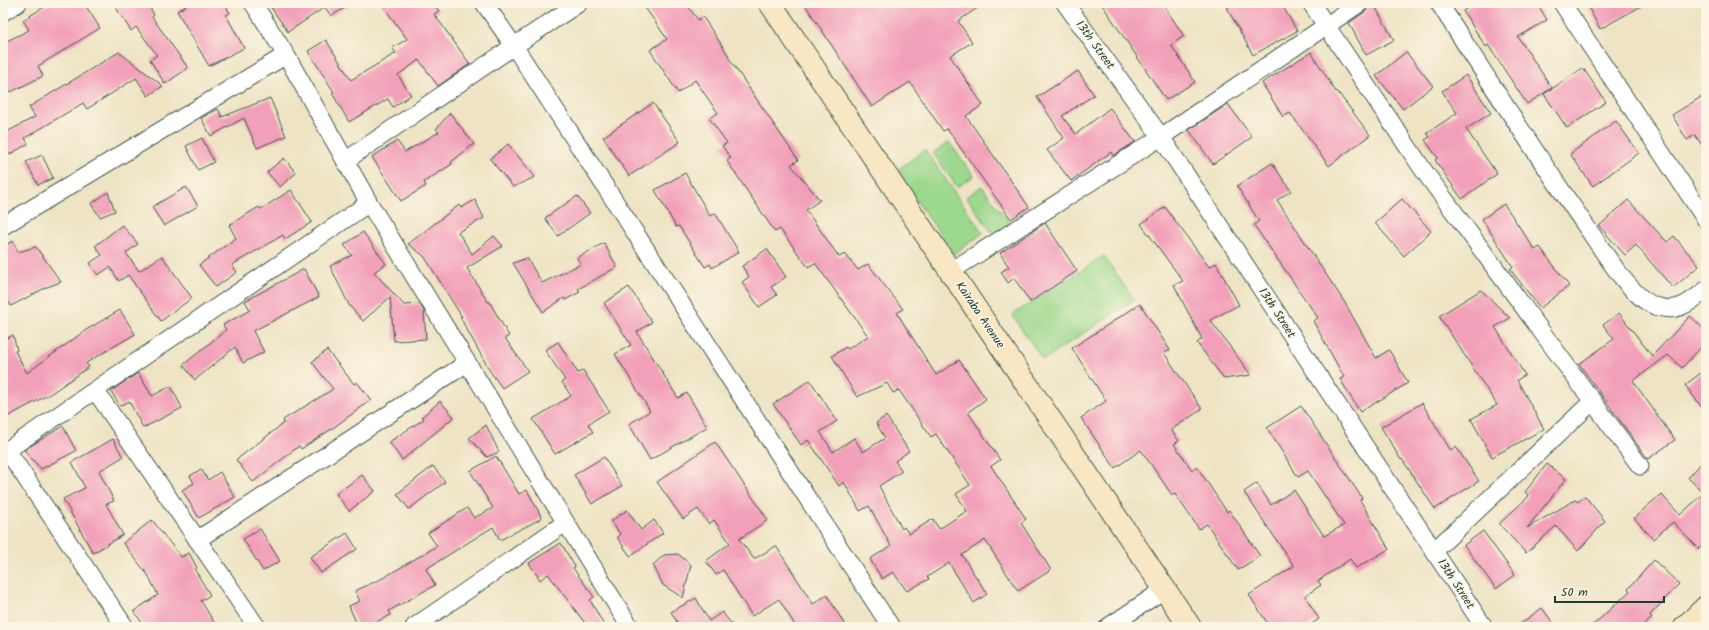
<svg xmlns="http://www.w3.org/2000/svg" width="1709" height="630" viewBox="0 0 1709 630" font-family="Kalam,sans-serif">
<rect width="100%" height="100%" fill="#fcf5e5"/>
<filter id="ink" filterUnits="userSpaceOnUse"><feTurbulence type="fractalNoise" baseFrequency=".025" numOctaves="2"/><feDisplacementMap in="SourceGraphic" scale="8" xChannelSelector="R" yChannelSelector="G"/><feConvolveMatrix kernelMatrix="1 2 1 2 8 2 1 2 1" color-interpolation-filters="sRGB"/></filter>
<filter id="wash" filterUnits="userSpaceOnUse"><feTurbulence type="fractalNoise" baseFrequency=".012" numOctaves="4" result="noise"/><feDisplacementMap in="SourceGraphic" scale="16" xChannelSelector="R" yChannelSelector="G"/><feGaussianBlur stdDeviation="0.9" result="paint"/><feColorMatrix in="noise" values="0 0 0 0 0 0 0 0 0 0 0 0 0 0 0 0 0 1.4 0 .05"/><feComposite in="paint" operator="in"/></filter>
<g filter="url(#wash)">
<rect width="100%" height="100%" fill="#eee4c4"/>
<path fill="#9cd88d" stroke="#5e8a60" d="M949 142 974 176 957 187 933 153Z
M925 150 983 233 954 254 896 171Z
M982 186 1010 224 994 235 966 197Z
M1104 256 1134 300 1043 360 1012 315Z"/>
<g id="blocks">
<path fill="#f2a0ba" d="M51 3H84L100 28 38 66 43 76 11 92 3 77V43L29 30 23 20Z
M113 3H147L154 15 152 17 188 68 165 84 150 60 157 55 136 27 131 31Z
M191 3H224L230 13 226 15 244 48 209 66 177 11Z
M268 3H353L331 16 325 7 288 32Z
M381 3H433L439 11 434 14 470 64 438 86 419 60 398 75 411 95 393 107 388 99 349 122 332 93 334 92 308 51 326 40 351 80 396 53 392 48 407 39Z
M642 3H686L698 20 703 17 729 56 728 57 798 160 791 165 820 200 806 210 839 257 845 254 858 270 868 264 903 309 897 313 936 375 959 360 986 399 968 412 1000 460 991 466 1026 519 1021 523 1051 570 1018 591 985 540 962 555 987 594 974 603 949 563 927 577 929 579 907 591 893 572 882 579 870 559 891 546 869 506 860 511 844 482 839 486 808 440 801 445 773 404 810 380 837 421 820 432 833 452 854 438 863 452 885 438 876 423 886 416 909 451 895 461 902 471 879 486 902 529 904 527 909 534 933 519 939 529 967 511 956 494 970 485 936 434 931 437 899 390 893 393 887 383 857 397 832 356 846 347 848 349 868 336 815 263 808 267 780 229 775 232 727 161 731 158 722 146 727 143 709 118 718 113 695 80 678 93 650 50 667 39Z
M804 3H985L958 21 972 42 950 56 983 105 966 116 1029 207 1011 219 947 129 943 131 910 82 872 107Z
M1101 3H1162L1184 36 1171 45 1195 82 1166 100Z
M1235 3H1281L1297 31 1253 55 1227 8Z
M1370 3H1373L1394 40 1366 55 1349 23 1366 11Z
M1475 3H1537L1547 20 1518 37 1552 88 1527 104 1488 45 1486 47 1463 11Z
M1586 3H1647L1600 29Z
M119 52 163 86 148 96 136 78 87 109 83 103 25 138 28 144 3 158V134L35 117 29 107Z
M1311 52 1336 92 1337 91 1370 135 1329 166 1290 113 1283 117 1262 83Z
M1406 52 1433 86 1403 109 1376 76Z
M1583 68 1606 102 1567 128 1544 94Z
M1078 71 1094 95 1062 116 1076 134 1110 108 1135 142 1113 156 1111 152 1071 181 1047 150 1064 138 1037 97Z
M1466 75 1491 113 1466 129 1497 174 1462 199 1435 160 1438 158 1425 140 1430 137 1427 133 1457 113 1442 91Z
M1706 94V151L1695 135 1687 140 1672 115Z
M270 98 286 136 257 148 244 118 211 136 201 118 218 109 222 117Z
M653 103 680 142 629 176 603 137Z
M1228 104 1252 137 1213 164 1189 130Z
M450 113 474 144 451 162 452 164 424 182 426 186 401 201 372 157 397 141 405 152 439 132 436 129Z
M1616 121 1639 153 1593 186 1570 154Z
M202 138 214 162 198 170 186 146Z
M508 144 535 177 513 187 490 159Z
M42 155 53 178 38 185 26 162Z
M284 158 296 173 280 187 267 172Z
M1272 163 1291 191 1277 200 1345 303 1376 358 1389 350 1408 383 1360 412 1340 379 1344 377 1313 321 1318 318 1254 225 1259 221 1237 186Z
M685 173 710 216 715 213 739 252 712 268 710 264 705 267 679 226 676 227 655 190Z
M186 187 198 206 164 226 152 207Z
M291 190 312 222 285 239 283 235 232 265 237 272 216 287 199 265 236 238 229 225 259 207 261 209Z
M108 192 115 211 100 217 91 204Z
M577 196 590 213 558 236 545 218Z
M1402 199 1431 231 1404 256 1375 223Z
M475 200 484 218 458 232 472 254 494 236 503 246 467 268 488 302 489 301 509 336 505 338 528 371 502 388 490 371 460 317H462L424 256 408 244 459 205 461 208Z
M1628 200 1667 242 1674 236 1699 266 1673 288 1636 245 1625 255 1599 226Z
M1504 204 1535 250 1540 247 1569 286 1540 308 1510 269 1513 267 1482 219Z
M1165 207 1209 267 1216 263 1239 305 1210 320 1251 375 1224 379 1197 343 1202 339 1174 285 1183 281 1141 224Z
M1045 223 1077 271 1030 302 1014 278 1008 283 1001 272 1009 267 1000 253Z
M122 225 138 244 126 253 139 271 162 256 192 298 161 321 128 275 119 281 110 267 98 275 90 263 102 255 95 246Z
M363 232 386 264 374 272 404 305 420 304 424 311 426 339 394 341 390 297 363 321 349 305 330 266 352 255 344 245Z
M13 241 18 252 36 247 61 282 47 287 11 306 3 291V246Z
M604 243 617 267 578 289 580 292 565 300 564 298 543 312 513 263 527 258 542 283 581 264 577 258Z
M767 249 786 277 771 287 777 295 759 307 742 282 749 277 742 266Z
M304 269 319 297 253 331 264 352 243 363 235 347 195 380 183 365 226 330 223 325 250 310 245 301Z
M629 287 652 322 637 332 678 398 687 393 707 427 650 460 629 424 650 411 615 354 631 345 604 303Z
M1481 290 1510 318 1495 327 1525 375 1517 380 1544 429 1492 457 1471 419 1497 405 1439 316Z
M1140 304 1170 350 1164 353 1202 409 1171 430 1179 441 1174 444 1192 470 1197 467 1227 512 1229 510 1260 556 1238 570 1207 524 1199 529 1175 494 1172 495 1141 450 1115 468 1081 418 1106 401 1072 348Z
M120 310 135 334 86 363 89 367 50 394 3 419V329L8 338 13 335 17 350 15 351 27 373 86 330Z
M1619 313 1652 356 1690 316 1706 331V342L1682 368 1668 355 1633 381 1675 440 1648 459 1579 364 1614 339 1603 325Z
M558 342 578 373 583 370 609 411 588 424 593 432 555 454 533 419 571 396 562 382 565 380 545 350Z
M327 350 354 384 357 382 371 400 333 428 301 449 299 446 253 482 236 460 284 423 283 420 333 389 312 362Z
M1706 369V413L1685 385Z
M138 373 152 396 171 386 182 408 143 428 129 401 120 406 111 391Z
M440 401 454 417 402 460 389 442 424 419 422 417Z
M1422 403 1451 451 1456 447 1479 481 1435 509 1402 459 1401 460 1381 427Z
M1301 406 1362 498 1360 500 1389 549 1356 568 1350 559 1318 581 1321 585 1305 596 1319 619 1307 627H1270L1249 595 1294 566 1244 492 1257 483 1271 505 1294 490 1324 536 1344 525 1308 471 1298 477 1267 428Z
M486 425 499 452 487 457 469 438Z
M63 426 76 451 41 469 24 450Z
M113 439 123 457 99 471 114 501 106 504 123 535 93 553 63 499 85 488 72 462Z
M715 442 768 520 739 539 754 559 776 546 813 604 827 595 846 627H796L779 599 752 616 723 570 716 575 706 561 730 543 714 520 709 524 698 509 683 519 657 482Z
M496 456 519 494 527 490 542 518 500 540 493 527 426 569 435 585 389 611 391 615 365 627H358L349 606 360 601 355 591 383 578 437 546 428 533 467 508 474 518 493 508 470 471Z
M604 457 622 486 592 504 574 475Z
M1706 458V543L1699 549 1673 522 1653 539 1634 518 1661 494 1680 515 1704 493 1688 478Z
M1547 464 1566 479 1527 528 1575 500 1578 502 1585 496 1605 521 1578 551 1556 526 1526 553 1499 524 1529 496 1525 492Z
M433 466 445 482 409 509 397 494Z
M201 469 208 480 220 472 235 497 199 518 182 490 194 483 190 476Z
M362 475 375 491 349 511 336 494Z
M627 510 641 530 654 520 663 533 630 556 617 537 620 534 611 521Z
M152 520 181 557 189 553 197 568 195 570 210 595 201 601 217 627H145L134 611 158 595 148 575 123 543Z
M260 529 280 561 263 571 243 539Z
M1483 531 1515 575 1496 589 1464 545Z
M347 533 357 549 321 573 310 557Z
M561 543 575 567 573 568 594 597 590 600 605 627H588L548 574 540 580 529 563Z
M678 554 691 565 683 598 663 585 653 565 664 555Z
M1654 560 1679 584 1650 615 1652 618 1642 627H1591L1630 591 1628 589Z
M696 598 709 621 722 612 734 627H680L671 612Z
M1542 608 1556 627H1516Z"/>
</g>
</g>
<g filter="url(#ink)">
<use href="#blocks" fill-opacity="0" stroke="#3e564a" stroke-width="1"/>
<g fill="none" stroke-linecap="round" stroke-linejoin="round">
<g stroke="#3e564a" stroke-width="19">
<path id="street" d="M253 3 286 55 369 203 630 627
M484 3 514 46 891 627
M1065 3 1161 137 1484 627
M1311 3 1424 171 1640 466
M1439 3C1488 79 1536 155 1588 229 1603 250 1630 297 1655 306 1677 314 1689 303 1706 290
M1562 3 1706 220
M3 12 18 3
M345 161 514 46 579 3
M3 226 286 55
M951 271 1161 137 1360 3
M95 390 257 627
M7 450 125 627
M3 453 369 203
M197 540 467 363
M1434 551 1593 401
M414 627 565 523
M1108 627 1165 589"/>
</g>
<g stroke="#3e564a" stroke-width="24">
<path id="secondary" d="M770 3 1190 627
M1685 627 1706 607"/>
</g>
<use href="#street" stroke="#fff" stroke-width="17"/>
<use href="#secondary" stroke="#f9e7c3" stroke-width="22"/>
</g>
</g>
<g text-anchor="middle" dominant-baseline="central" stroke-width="3.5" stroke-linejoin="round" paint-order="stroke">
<g font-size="12" fill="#1f3d34" stroke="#fcf5e5">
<text transform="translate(1095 45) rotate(54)">13th Street</text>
<text transform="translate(1277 313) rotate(57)">13th Street</text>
<text transform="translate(980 315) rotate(56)">Kairaba Avenue</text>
<text transform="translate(1456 584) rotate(57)">13th Street</text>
</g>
</g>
<rect width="1709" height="630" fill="none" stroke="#fcf5e5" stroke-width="16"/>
<path d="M1555 596v6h109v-6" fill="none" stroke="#1f3d34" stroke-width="2"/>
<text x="1561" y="596" font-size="12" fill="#1f3d34" stroke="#fcf5e5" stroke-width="3" paint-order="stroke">50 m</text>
</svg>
